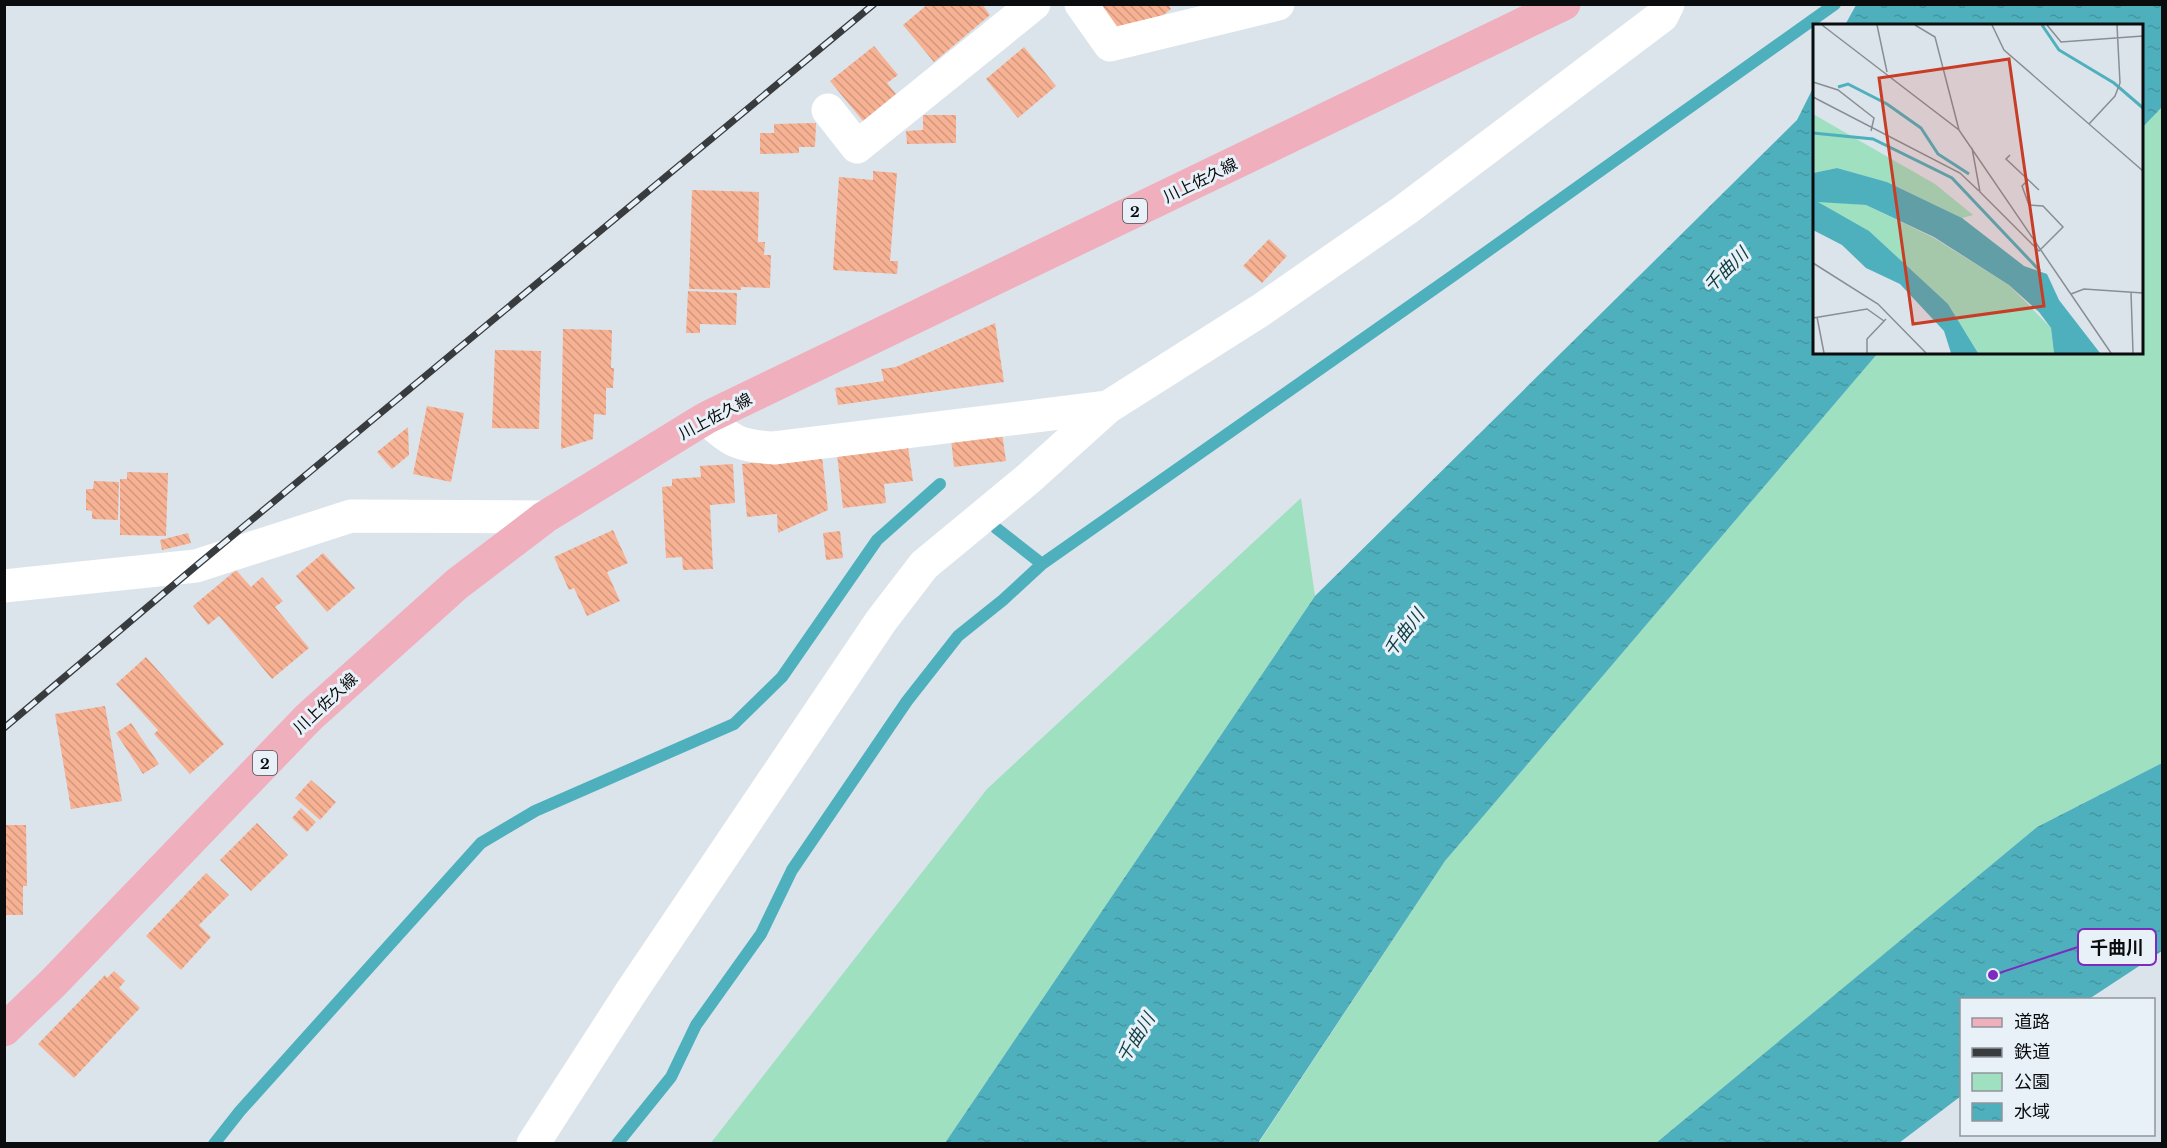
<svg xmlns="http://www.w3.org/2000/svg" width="2167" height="1148" viewBox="0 0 2167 1148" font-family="'Libre Baskerville','Noto Sans JP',serif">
<defs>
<pattern id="water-ripples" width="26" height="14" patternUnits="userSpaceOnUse" patternTransform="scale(1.5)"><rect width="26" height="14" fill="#4fb0bd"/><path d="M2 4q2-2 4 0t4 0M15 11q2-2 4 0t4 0" fill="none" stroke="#4496a1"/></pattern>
<pattern id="building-back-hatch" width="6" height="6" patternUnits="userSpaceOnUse" patternTransform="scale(1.5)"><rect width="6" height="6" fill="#f7b193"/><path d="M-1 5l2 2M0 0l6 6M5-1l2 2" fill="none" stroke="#d2977e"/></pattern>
</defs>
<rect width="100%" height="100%" fill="#dce4eb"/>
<path fill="#9fe0c1" d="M2162 107V763L2037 827 1656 1143 1258 1144 1445 861 1878 353 2142 352V128Z
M1301 498 1315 596 945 1143 710 1144 987 789Z"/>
<path fill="url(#water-ripples)" d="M1856 5H2162V107L2142 128V26L1845 25Z
M1814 86V352L1878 353 1445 861 1258 1143H945L1315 596 1797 120Z
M2162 763V951L2089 999 1962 1000 1961 1096 1899 1143H1656L2037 827Z"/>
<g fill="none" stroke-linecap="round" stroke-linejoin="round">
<path stroke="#4fb0bd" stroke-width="12" d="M996 528 1042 564
M214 1144 240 1111 481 843 535 811 734 724 782 677 877 540 940 484
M617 1144 671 1077 696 1025 761 934 792 870 907 701 958 636 1003 600 1042 564 1454 275 1835 4"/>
</g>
<path fill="url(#building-back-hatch)" d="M928 4H982L990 15 934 62 903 25Z
M1103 4H1168L1171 9 1138 35 1121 34 1101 6Z
M874 46 898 75 887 83 896 94 863 121 830 81Z
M1024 47 1056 86 1018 118 986 79Z
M923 115H956V143L907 144 906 131 923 130Z
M816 123 815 147H799V153L760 154V133H774V124Z
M873 171 897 173 890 261H898L897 274 833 270 839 177 873 180Z
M692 190 759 192 758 242H765L764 255H771L770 288 741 287V290L689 289Z
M1269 239 1287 256 1262 283 1243 266Z
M688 291 737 293 736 325 700 324V333H686Z
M995 323 1004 382 838 405 835 388 884 381 881 369 896 367Z
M563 329 612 330 611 368H614L613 388H606V415L594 414 593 439 561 449Z
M495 350 541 351 539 429 492 428Z
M427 406 464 413 451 482 413 474Z
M408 427 409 455 392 469 377 452Z
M1002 433 1006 461 954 467 951 439Z
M908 447 913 481 884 484 886 503 843 508 837 454Z
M822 456 828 510 778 533 777 514 747 517 742 464Z
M733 464 735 503 710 505 713 569 683 570 682 557 666 558 662 487 672 486V479L701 477 700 466Z
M127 472 168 473 166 536 120 535V479H127Z
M94 481 119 482 118 520 92 519V511L86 510V489H93Z
M613 530 628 563 607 572 620 601 587 616 574 588 569 590 554 557Z
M840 531 843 558 826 560 823 533Z
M188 533 191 543 162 550 160 540Z
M323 553 355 588 327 612 296 576Z
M236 570 251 587 262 577 283 601 275 607 309 648 272 679 219 616 208 625 193 606Z
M146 657 224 744 190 774 154 734 158 730 116 684Z
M105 706 122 801 71 809 55 714Z
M131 723 159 764 143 774 116 733Z
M311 780 336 802 320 820 295 798Z
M301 808 316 822 307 832 292 818Z
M257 823 288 855 251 891 220 860Z
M4 825H26L27 886H23V915H4Z
M206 873 229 895 199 925 211 937 181 970 146 936Z
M114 971 125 981 119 988 140 1008 74 1078 38 1044 105 975 107 978Z"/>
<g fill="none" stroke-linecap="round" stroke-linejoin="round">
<path stroke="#fff" stroke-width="33" d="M1081 4 1110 45 1278 4
M828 110 857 147 1034 4
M706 418C731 442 740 446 774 448L1108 407 1261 310 1405 210 1662 16 1668 4
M4 586 196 566 351 516 545 517
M533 1144 631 992 881 621 924 565 1028 479 1108 407"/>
<path stroke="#efafbd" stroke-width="33" d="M4 1030 53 983 309 717 457 584 545 517 706 418 1564 4"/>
<g stroke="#383c3f" stroke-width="7">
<path id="rail" d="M4 728 196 566 874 4"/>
</g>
<use href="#rail" stroke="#e9f1f8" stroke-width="4.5" stroke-dasharray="14" stroke-linecap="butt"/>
</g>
<g text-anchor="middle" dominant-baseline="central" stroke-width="6" stroke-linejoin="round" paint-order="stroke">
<g fill="#e9f1f8" stroke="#4d5154" stroke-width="1.5">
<rect x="1123" y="199" width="24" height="24" rx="4.5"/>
<rect x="253" y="751" width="24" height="24" rx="4.5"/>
</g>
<g font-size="15" font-weight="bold" fill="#0a0c0e">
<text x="1135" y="211">2</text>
<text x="265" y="763">2</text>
</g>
<g font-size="16" fill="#0a0c0e" stroke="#e9f1f8">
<text transform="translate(1200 180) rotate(-26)">川上佐久線</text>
<text transform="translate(715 416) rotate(-28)">川上佐久線</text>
<text transform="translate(325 703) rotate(-43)">川上佐久線</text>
</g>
<g font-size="18" font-style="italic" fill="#0f3d42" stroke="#e9f1f8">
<text transform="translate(1726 270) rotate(-45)">千曲川</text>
<text transform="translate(1404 633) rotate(-53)">千曲川</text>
<text transform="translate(1136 1038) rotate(-58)">千曲川</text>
</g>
</g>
<g transform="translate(1813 24)">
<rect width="330" height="330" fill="#dce4eb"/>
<path d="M0 90 122 160 160 191 149 194 74 158 24 144 0 149ZM3 177 53 181 121 214 196 261 238 304 241 329H165L135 280 96 246Z" fill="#9fe0c1"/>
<path d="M24 144 74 158 149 194 211 242 234 250 246 276 287 329H241L238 304 226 288 196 261 121 213 53 181 5 178 56 207 135 280 165 329H138L131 307 87 260 53 244 29 221 0 206V149Z" fill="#4fb0bd"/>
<path fill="none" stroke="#4fb0bd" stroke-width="3" d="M229 1 246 26 301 59 330 84M25 63 35 60 74 80 108 104 125 130 156 150M0 109 60 115 139 154 227 247"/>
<path fill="none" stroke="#888e93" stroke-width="1.5" d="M9 1 146 106 298 329M64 1 74 48M102 1 122 13 146 106M179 1 191 26 330 147M234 1 248 18 330 12M0 58 25 66 61 94 58 107M0 73 147 149 166 167M276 100 302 72 307 59 304 1M159 124 167 168 226 227 250 203 230 182 216 181 209 162 215 156M197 131 193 135 226 166M0 239 65 280 113 329M318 268 320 329M258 270 271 265 330 269M4 293 11 329M0 294 54 285 71 297M54 329V315L73 295"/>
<path fill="#c83d25" fill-opacity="0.15" stroke="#c83d25" stroke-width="3" d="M196 35 231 282 100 300 66 54Z"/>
<rect width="330" height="330" fill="none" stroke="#0a0c0e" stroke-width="3"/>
</g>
<path fill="none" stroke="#7b2cbf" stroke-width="2" d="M1993 975L2078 947"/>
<circle fill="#7b2cbf" stroke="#e9f1f8" stroke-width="2" cx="1993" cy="975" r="6"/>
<rect fill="#e9f1f8" stroke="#7b2cbf" stroke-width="2" x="2078" y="929" width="78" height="36" rx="6"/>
<g font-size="18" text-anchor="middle" font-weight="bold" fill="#0a0c0e">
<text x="2117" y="954">千曲川</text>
</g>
<rect width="2167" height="1148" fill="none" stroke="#0a0c0e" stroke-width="12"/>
<rect x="1960" y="998" width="195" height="138" fill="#e9f1f8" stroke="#90959a" stroke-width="1.5"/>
<rect x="1972" y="1018" width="30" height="9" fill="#efafbd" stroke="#90959a" stroke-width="1.5"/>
<text x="2014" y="1028" font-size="18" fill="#0a0c0e">道路</text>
<rect x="1972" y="1048" width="30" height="9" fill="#383c3f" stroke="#90959a" stroke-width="1.5"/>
<text x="2014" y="1058" font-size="18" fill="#0a0c0e">鉄道</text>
<rect x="1972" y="1073" width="30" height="18" fill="#9fe0c1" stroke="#90959a" stroke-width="1.5"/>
<text x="2014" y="1088" font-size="18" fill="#0a0c0e">公園</text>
<rect x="1972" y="1103" width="30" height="18" fill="url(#water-ripples)" stroke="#90959a" stroke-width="1.5"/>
<text x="2014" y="1118" font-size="18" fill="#0a0c0e">水域</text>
</svg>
